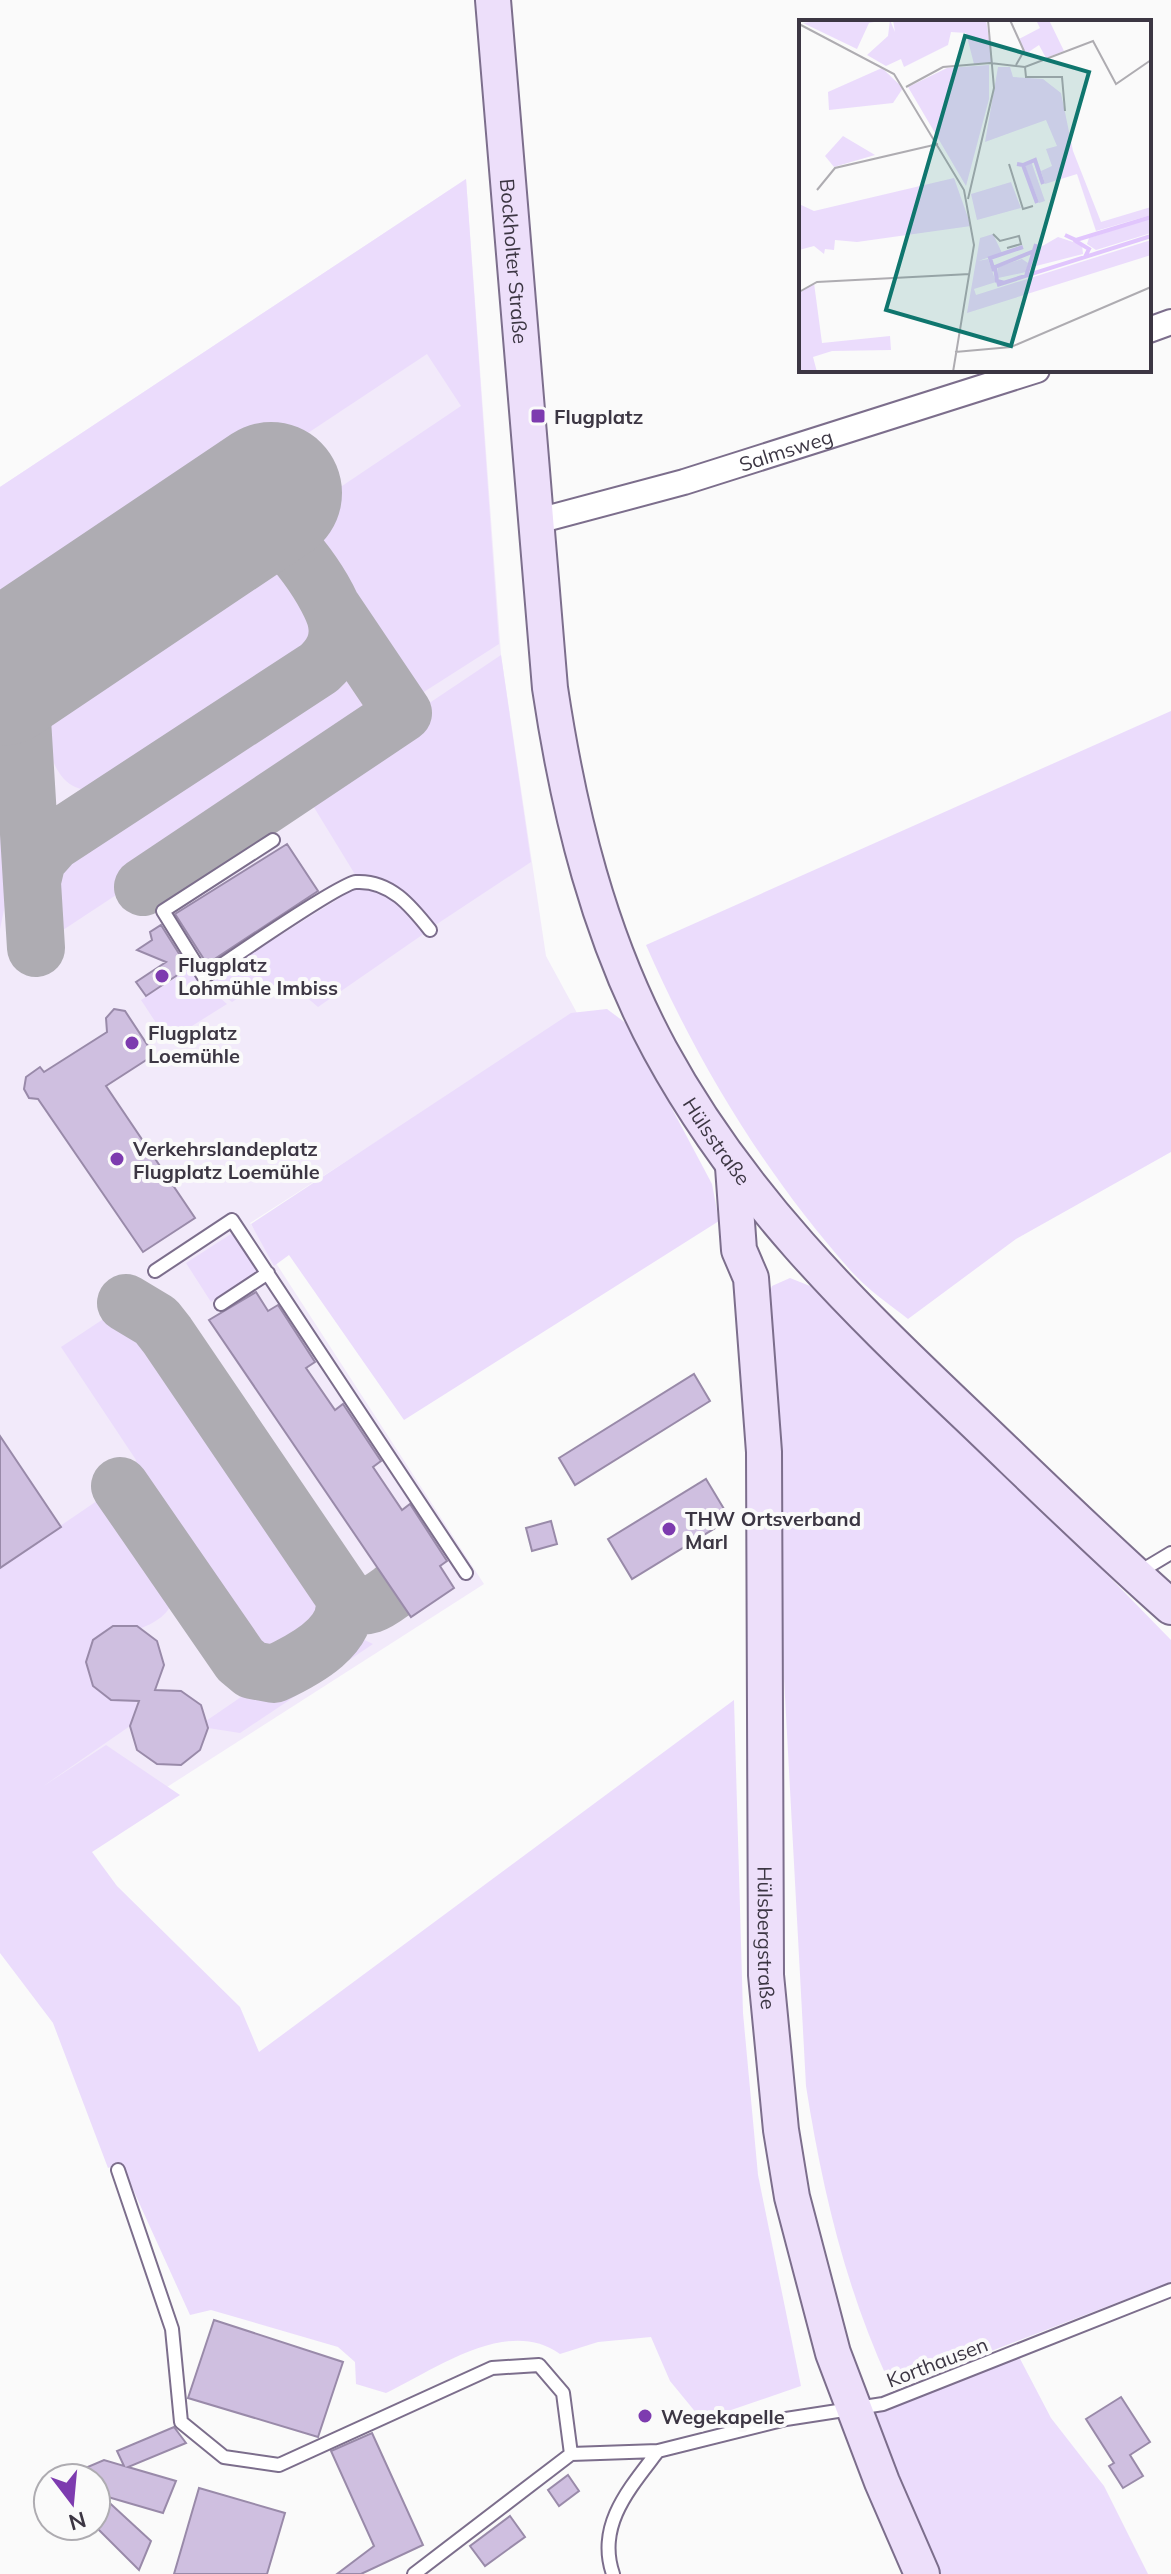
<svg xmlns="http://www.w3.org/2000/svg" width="1171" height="2574" viewBox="0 0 1171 2574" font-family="Mulish,sans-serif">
<rect width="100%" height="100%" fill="#fafafa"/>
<path fill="#f2eafa" d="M466 179 501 655 546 956 577 1013 250 1223 484 1584 0 1894V487Z"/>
<path fill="#ebdcfc" d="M466 179 499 644 416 697H409L290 521 461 406 427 354 0 637V487Z
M246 553 283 560C313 596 338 627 299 668L122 783C71 805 50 775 46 727 44 704 43 687 63 671L230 559Z
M501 655 531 862 434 926 400 889 356 876 304 791 313 781Z
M352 665C366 671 389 704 383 719L60 932 56 872 66 849 343 666Z
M1171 711V1152L1016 1239 908 1319C889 1304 867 1289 851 1271 765 1174 698 1064 646 945Z
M0 786 7 895 0 929Z
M354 889C385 885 407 911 425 933L318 1007C286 978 266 979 232 1002L206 982Z
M188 970 227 1004 168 1041 141 1000Z
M607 1009 627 1024 712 1184 719 1221 404 1420 289 1255 274 1266 251 1224 571 1013Z
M234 1232 259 1270 211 1302 186 1263Z
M790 1278 810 1286 964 1428 1171 1640V2282L973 2358 888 2380C845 2286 822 2188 806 2086L764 1307 772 1286Z
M108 1316 139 1331 150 1341 325 1601 323 1625 282 1656 264 1660 249 1651 130 1479 137 1471 136 1460 61 1347Z
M110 1492 174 1584C180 1627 122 1634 93 1640 79 1681 94 1699 136 1701L138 1705 130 1726 42 1787 106 1745 180 1795 92 1852 117 1886 240 2007 259 2052 734 1700 743 2013 758 2175 801 2386 702 2420 670 2381 651 2337 598 2342 560 2354C508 2316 436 2369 386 2393L356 2384 355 2362 338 2347 211 2310 190 2315 121 2163 108 2168 53 2023 0 1953V1567Z
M356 1636 373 1644 240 1733 208 1728 206 1721 257 1686 273 1689 286 1684Z
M1017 2353 1051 2418 1104 2486 1148 2574H927L852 2406 883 2404Z"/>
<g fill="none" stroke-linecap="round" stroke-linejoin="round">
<path stroke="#aeacb2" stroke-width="58" d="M32 881 37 860 53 842 319 668C332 656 340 642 337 624 334 598 285 528 259 522 239 517 223 528 206 536
M143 887 403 713 333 609
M36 948 20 687 26 666 42 647
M126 1303 156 1321 167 1335 348 1602C367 1611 378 1602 393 1591
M120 1486 240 1660 252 1670 274 1674C304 1660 352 1635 344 1597"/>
<path stroke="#aeacb2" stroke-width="142" d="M0 675 271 493"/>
</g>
<path fill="#cfbfe0" stroke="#998aa9" stroke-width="2" d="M287 844 318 891 207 964 175 914Z
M161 925 188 968 146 996 136 982 166 962 137 950 152 940 150 932Z
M114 1009 125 1011 154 1055 106 1086 195 1218 143 1252 38 1099 29 1098 24 1089 26 1077 40 1067 44 1072 107 1032 106 1018Z
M256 1292 268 1311 278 1305 315 1362 306 1368 335 1410 343 1404 381 1461 373 1467 402 1510 410 1504 447 1561 440 1566 454 1588 411 1617 209 1320Z
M694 1374 710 1401 575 1485 559 1458Z
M0 1436 61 1527 0 1568Z
M706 1479 730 1519 632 1579 608 1539Z
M551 1521 557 1544 532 1551 526 1528Z
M113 1626H137L157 1641 164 1665 155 1690 181 1691 201 1705 208 1728 200 1750 181 1765 157 1764 137 1750 130 1726 139 1701 111 1700 93 1686 86 1662 93 1640Z
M214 2320 343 2362 318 2437 188 2398Z
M1121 2397 1150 2442 1130 2455 1143 2476 1123 2488 1109 2466 1114 2463 1086 2419Z
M174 2427 186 2443 128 2467 176 2481 163 2513 101 2495 151 2541 139 2570 96 2527V2478H62L104 2460 124 2466 117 2451Z
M372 2433 423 2545 361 2574H337L374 2546 331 2451Z
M568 2475 579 2491 559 2506 548 2490Z
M199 2488 285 2513 267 2574H174Z
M510 2516 525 2537 485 2566 470 2546Z"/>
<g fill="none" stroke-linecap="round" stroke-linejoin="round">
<g stroke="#7c6e8c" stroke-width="16">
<path id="lane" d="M273 840 163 911 204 977C226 962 340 883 356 882 390 880 411 906 430 930
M155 1271 232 1220 466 1573
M221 1304 268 1273
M1136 1574 1171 1553
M118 2170 172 2329 181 2422 224 2457 279 2465 492 2368 539 2365 563 2393 571 2454
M414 2574 571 2454 658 2451 786 2419 883 2404 1171 2290
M613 2574C596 2525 630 2488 658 2451"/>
</g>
<g stroke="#7c6e8c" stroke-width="28">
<g id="street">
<path d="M1149 330 1171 322"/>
<path id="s1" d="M534 522 684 482 1037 370"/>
</g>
</g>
<g stroke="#7c6e8c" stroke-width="38">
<g id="secondary">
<path id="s2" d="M493 0 550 688C569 814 599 937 660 1050 740 1197 849 1303 969 1417 1036 1481 1102 1546 1171 1607"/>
<path id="s3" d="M733 1167 739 1250 751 1278 764 1452 766 1975 781 2130 792 2197 833 2353 882 2482 922 2574"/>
</g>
</g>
<use href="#lane" stroke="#fff" stroke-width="12"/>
<use href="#street" stroke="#fff" stroke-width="24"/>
<use href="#secondary" stroke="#eddffa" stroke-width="34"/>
</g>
<g fill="#7d3baf" stroke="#fafafa" stroke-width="3">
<rect x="530" y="408" width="16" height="16" rx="4"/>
<circle cx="162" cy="976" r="8"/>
<circle cx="132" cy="1043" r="8"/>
<circle cx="117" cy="1159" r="8"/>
<circle cx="669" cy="1529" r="8"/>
<circle cx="645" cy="2416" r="8"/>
</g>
<g text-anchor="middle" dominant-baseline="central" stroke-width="8" stroke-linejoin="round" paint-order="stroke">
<g font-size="20" fill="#3c3643" stroke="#fafafa">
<text stroke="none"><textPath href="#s2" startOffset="262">Bockholter Straße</textPath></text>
<text stroke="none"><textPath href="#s1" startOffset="262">Salmsweg</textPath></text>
<text stroke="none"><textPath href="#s2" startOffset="1178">Hülsstraße</textPath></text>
<text stroke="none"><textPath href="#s3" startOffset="774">Hülsbergstraße</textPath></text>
<text transform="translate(937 2362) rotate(-21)">Korthausen</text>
</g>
<g font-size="20" font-weight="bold" fill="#3c3643" stroke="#fafafa" text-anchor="start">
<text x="554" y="416">Flugplatz</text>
<text x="178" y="964">Flugplatz<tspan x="178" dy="23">Lohmühle Imbiss</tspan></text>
<text x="148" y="1032">Flugplatz<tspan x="148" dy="23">Loemühle</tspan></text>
<text x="133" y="1148">Verkehrslandeplatz<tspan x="133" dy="23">Flugplatz Loemühle</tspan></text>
<text x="685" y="1518">THW Ortsverband<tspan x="685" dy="23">Marl</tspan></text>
<text x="661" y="2416">Wegekapelle</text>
</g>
</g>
<g transform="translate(799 20)">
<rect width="352" height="352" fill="#fafafa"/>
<path d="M23 0H85L70 3 58 29 4 3ZM91 0 96 12 94 0H187L194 44H175L167 13 152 12 149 25 105 47 102 39 87 46 68 35 89 16ZM237 0H250L265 31 247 38 240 25 225 35 220 19 241 8ZM190 45V79L167 166 109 67 148 48ZM199 47H211L214 57 244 59 262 73 274 131 302 202 352 187V195L297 211 278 154 246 164 242 151 253 146 247 129 258 126 247 100 186 122ZM83 48 104 68 94 83 30 90 29 72ZM44 116 76 135 35 147 26 136ZM232 141 246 181 240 183 226 146ZM155 158 172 206 58 222 36 220 35 230 26 229 25 234 15 226 0 230V184L15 191ZM212 162 222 188 178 200 172 174ZM352 198V213L297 230 288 224 290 218ZM194 214 203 233 179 241 189 239 197 262 175 269 177 275 352 220V235L168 293 181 218ZM259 217 283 225 284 234 237 246 240 228ZM223 239 229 243 227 252 199 258V247ZM15 263 23 323 91 316 92 330 33 331 14 337 18 352H0V273Z" fill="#ebdcfc"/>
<path fill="none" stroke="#e1c6fd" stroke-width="4" d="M218 144 224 145 238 183M224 145 236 140 244 164M266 215 277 220 352 197M275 220 290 229 286 237M195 251 191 238 224 227M227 256 237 224M206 263 198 261 196 247 235 231M198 265 352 216"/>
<path fill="none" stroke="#aeacb1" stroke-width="2" d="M211 0 225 31 217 45M0 4 95 54 165 170 175 225 154 352M226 47 227 57H263L266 91M107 67 144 47 191 43 226 47 294 21 317 64 352 40M210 144 224 189 234 186M18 170 36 148 139 124M169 179 195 68 189 0M194 214 201 221 220 216 222 224 208 228M0 272 18 262 171 254M156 332 212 327 352 267"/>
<path fill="#0f766e" fill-opacity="0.15" stroke="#0f766e" stroke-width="4" d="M166 16 290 52 212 326 87 290Z"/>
<rect width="352" height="352" fill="none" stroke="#3c3643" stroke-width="4"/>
</g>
<g transform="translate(72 2502) rotate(164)"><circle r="38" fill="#fafafa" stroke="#aeacb1" stroke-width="2"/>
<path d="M0-6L14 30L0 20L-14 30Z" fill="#7d3baf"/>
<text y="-12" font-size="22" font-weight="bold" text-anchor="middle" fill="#3c3643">N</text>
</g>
</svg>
